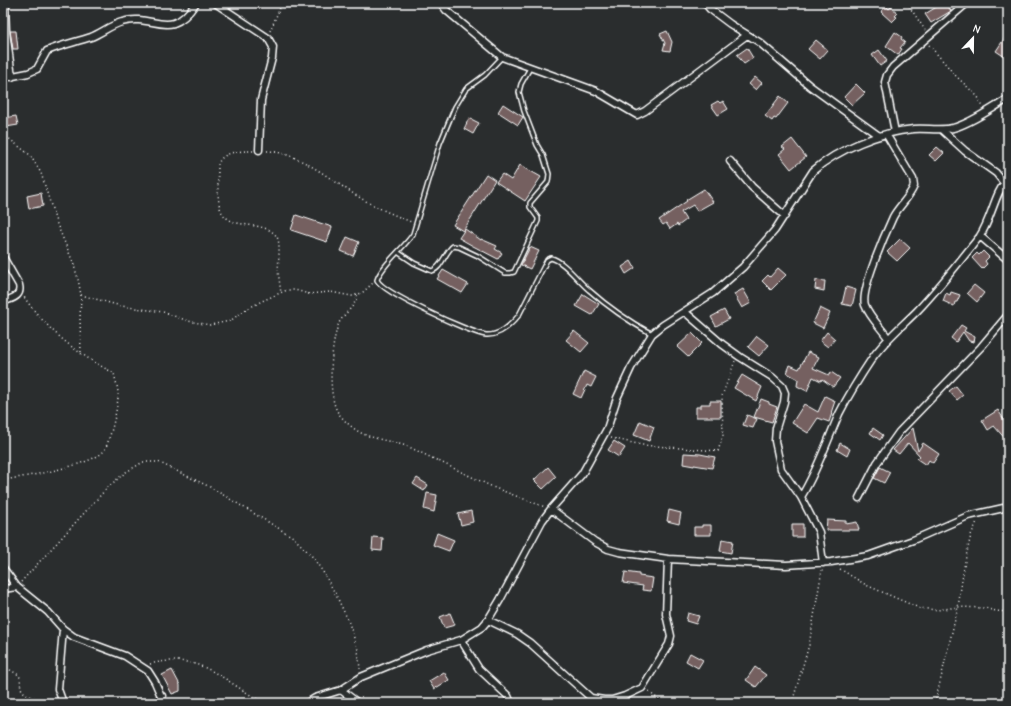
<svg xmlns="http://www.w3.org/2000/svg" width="1011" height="706" viewBox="0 0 1011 706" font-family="'Comic Neue',sans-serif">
<rect width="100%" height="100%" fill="#2a2d2e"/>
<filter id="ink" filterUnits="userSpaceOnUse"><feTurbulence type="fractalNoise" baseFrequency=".025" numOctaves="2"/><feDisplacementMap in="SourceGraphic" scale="8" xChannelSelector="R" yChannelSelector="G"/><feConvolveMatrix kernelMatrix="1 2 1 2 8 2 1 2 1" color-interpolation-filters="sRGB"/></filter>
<g filter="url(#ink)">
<path fill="#746060" stroke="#fff" d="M943 3H946L951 11 931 23 925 14Z
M886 6 889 9 891 7 898 13 895 16 897 17 892 22 881 12Z
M10 31H16L18 49H13Z
M667 31 672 42 670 51 663 50 665 43 660 34Z
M895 32 902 37 901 39 905 42 900 48 902 49 898 55 886 46Z
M1008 33V59L996 51Z
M816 40 828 50 820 59 808 49Z
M747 48 753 58 744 64 737 55Z
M879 50 887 61 880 66 872 55Z
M755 77 762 83 756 90 749 84Z
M856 84 865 93 852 105 844 97Z
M780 96 788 103 776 119 774 118 772 121 765 116Z
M718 101 720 103 723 101 728 109 718 115 711 105Z
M503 104 523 117 518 125 498 112Z
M16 116 18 125 6 127 4 118Z
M469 118 479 123 473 134 464 129Z
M792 139 806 157 791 169 779 154 785 149 782 147Z
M937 147 944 153 936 161 929 155Z
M520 165 541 177 525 201 496 182 502 174 511 180Z
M486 174 495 180 463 231 453 225Z
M704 189 713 202 697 211 693 205 681 212 686 220 678 226 677 224 670 229 666 223 663 225 659 220 687 201 686 200Z
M41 193 43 206 29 209 27 196Z
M296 215 332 227 327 242 291 230Z
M465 229 481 240V239L497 246 495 249 502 253 498 259 473 246 459 238Z
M347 237 359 242 353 256 341 251Z
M900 239 910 248 897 261 887 252Z
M530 247 539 251 530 269 521 265Z
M983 251 989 257 985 261 987 264 982 269 972 258 977 253 979 255Z
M631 261 635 268 626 274 622 267Z
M778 268 786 275 771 290 762 281 768 275 770 277Z
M443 270 468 284 462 293 437 279Z
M816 280 825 281 824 291 815 289Z
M974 285 984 293 977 302 967 293Z
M846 287 856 290 852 306 842 304Z
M743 289 751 303 742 308 734 294Z
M951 292 960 295 957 302H955L954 306 943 301 946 293 950 295Z
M583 294 599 304 592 315 576 306Z
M820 308 830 313 823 328 813 323Z
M724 310 729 319 716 326 711 317Z
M961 325 966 328 964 331 975 337 974 342 969 341 963 332 956 342 951 338Z
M574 331 589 343 581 352 566 340Z
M827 332 835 339 828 347 820 341Z
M692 333 702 343 688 357 677 347Z
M757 336 769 345 759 356 748 347Z
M808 352 819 357 813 368 829 375 831 372 840 378 833 387 822 379 821 381 813 377 807 391 797 386 798 379 787 373 790 365 799 369Z
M584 371 596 377 591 387 587 385 581 398 573 394Z
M742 375 762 387 756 401 734 388Z
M956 386 963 395 957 400 949 391Z
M825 396 835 401 831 413H832L829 422 818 418 808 433 792 423 804 404 818 412Z
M761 399 769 402V404L777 407 772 422 754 417Z
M710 401H721V417H696V407H701V404H710Z
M998 410 1008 426V442L994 426 988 430 982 420Z
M747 415 757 419 753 428 743 425Z
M640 421 654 427 649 441 634 435Z
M873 428 883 435 880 440 870 433Z
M913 428 918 451 923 443 939 454 933 463 929 460 926 465 917 459 920 456 908 443 899 454 893 450Z
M614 441 625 448 619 457 608 450Z
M840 443 850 449 847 456 837 450Z
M684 453 700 454 715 457 712 468 694 465V466L683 464Z
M548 467 556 477 543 489 534 480Z
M880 467 890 472 884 483 874 478Z
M417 478 428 485 424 491 413 484Z
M427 493 437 495 434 512 424 509Z
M669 510 681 513 679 524 667 521Z
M471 511 473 522 461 525 458 514Z
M827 520 846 521V524L857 522 859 530H826Z
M792 524H803V537H792Z
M702 525H711V535H694V527H702Z
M437 533 454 540 449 551 433 545Z
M373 537 383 538 382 551 372 550Z
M722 539 733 541 731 553 720 551Z
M625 572 639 574V576L653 578 651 591 642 590 643 586 623 583Z
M450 613 455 625 444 628 440 617Z
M688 613 699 616 696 624 686 621Z
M690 653 703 660 698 668 686 661Z
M755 667 766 675 756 687 746 680Z
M172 670 180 685V691L172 694 162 675Z
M444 672 449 680 434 689 429 681Z"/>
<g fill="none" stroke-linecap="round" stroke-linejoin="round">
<g stroke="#fff" stroke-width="6">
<path id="lane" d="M502 57 485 75 466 89 455 107 440 143 413 234C404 248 381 266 377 280 383 293 470 333 486 335 499 336 511 325 519 315L547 260 551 258C564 261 578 281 589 290 608 307 630 322 652 334
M399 253 414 263 432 271C442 268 445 252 453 246L459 247 478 256 505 273H510L514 272 538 221V218L530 207V203L548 182 549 174 543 155 537 145 524 111 519 92 521 84 530 68"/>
</g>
<g stroke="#fff" stroke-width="9">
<path id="street" d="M5 3 6 32 12 77
M215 3 268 38 273 47 272 58 261 100 259 150
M441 3 446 10 502 57 596 91 637 115 645 111 747 35
M705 3 710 9 730 24 759 42 810 86 879 136
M3 78 28 73 37 69 47 51C61 45 76 42 91 37 101 33 111 25 122 22 154 12 169 43 196 3
M942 130 965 151 996 173 1004 183
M895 132 885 82 887 75 893 67 967 3
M886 134 913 179 914 186C909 198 899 206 893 217 886 232 860 291 865 305 869 316 882 329 888 338
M730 161 752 187 785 216
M980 236 1008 260
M3 257 19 285C22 297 12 298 3 302
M685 312 722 344 740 357 772 377 782 386 785 393 784 402 776 428 775 441 781 469 801 497 819 532 823 563
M801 497C817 471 827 442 839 414 849 394 861 375 873 357 886 339 902 326 917 311 940 287 960 261 980 236 992 218 994 194 1008 178
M859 498 877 463 899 432 981 347 1008 315
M551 509 595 542 608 549 619 552 668 559 786 565 831 562 868 556 913 540 968 516 1008 507
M3 568 17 587 48 612 63 629 74 637 125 656 148 671 155 682 164 703
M3 589 17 587
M488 620 517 634 530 643 591 698 604 700H612L625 696 642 688 669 644 671 636 666 614 668 559
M63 629 58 689 63 703
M461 640 479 669 508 696 511 703
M341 690 358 703
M156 703 162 696
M307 703 315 698 341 690 361 677 427 650 461 640 482 627 488 620 500 600 542 521 551 509 582 474 607 429 617 398 631 368 652 334 663 325 713 293 743 267 775 230 813 171C838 149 880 132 914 129 927 128 940 131 953 128 972 123 992 108 1008 99"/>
</g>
<path stroke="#fff" stroke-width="1.5" stroke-dasharray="1 3" stroke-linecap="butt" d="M907 3 925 30
M270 31 282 3
M929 45 956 76 978 97 983 107
M3 134 30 155 41 173 56 222 73 262 78 279 81 295 80 318 81 353
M253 151C240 151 223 151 218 164 218 176 217 197 220 208 228 233 265 218 277 237 281 244 278 263 278 271 279 278 280 286 281 293
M267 151C301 152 335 184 364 200 379 209 395 215 411 222
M81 295 121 306 163 312 188 321 210 325 230 321 245 310 262 301 287 290H295L309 294 330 292 352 296 362 293 373 283
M357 295C356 307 344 313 339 323 331 342 327 392 337 411 342 419 351 427 359 432 375 440 393 441 409 447L495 488 545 507
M611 438 642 445 718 451 723 436 722 396 735 361
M3 480C24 477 89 466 103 452 109 446 119 403 118 394 118 387 115 379 114 373 78 355 47 330 24 297
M840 569 866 585 919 608 937 610 958 607 985 608 996 611 1008 612
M21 582 108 487 126 472 143 462H158L210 487 293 537 311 555 323 572 335 593 348 620 358 650 360 669
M150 664C202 651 223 682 265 703
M3 666 19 675C21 679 20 685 21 688 27 700 45 699 55 699
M649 692 663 703
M792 703 809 645 822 570
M935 703 958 607 965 561 971 535 977 522"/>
<use href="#lane" stroke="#2a2d2e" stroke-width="3"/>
<use href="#street" stroke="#2a2d2e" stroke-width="6"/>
</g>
</g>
<rect width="1011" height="706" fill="none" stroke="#2a2d2e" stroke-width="16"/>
<rect x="8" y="8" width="995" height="690" fill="none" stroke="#fff" stroke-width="1.5" filter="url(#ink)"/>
<g transform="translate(973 38) rotate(22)" stroke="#2a2d2e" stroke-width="3" paint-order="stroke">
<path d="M0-3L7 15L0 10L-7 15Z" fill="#ffffff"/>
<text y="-6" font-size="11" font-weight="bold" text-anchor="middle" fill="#ffffff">N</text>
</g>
</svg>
